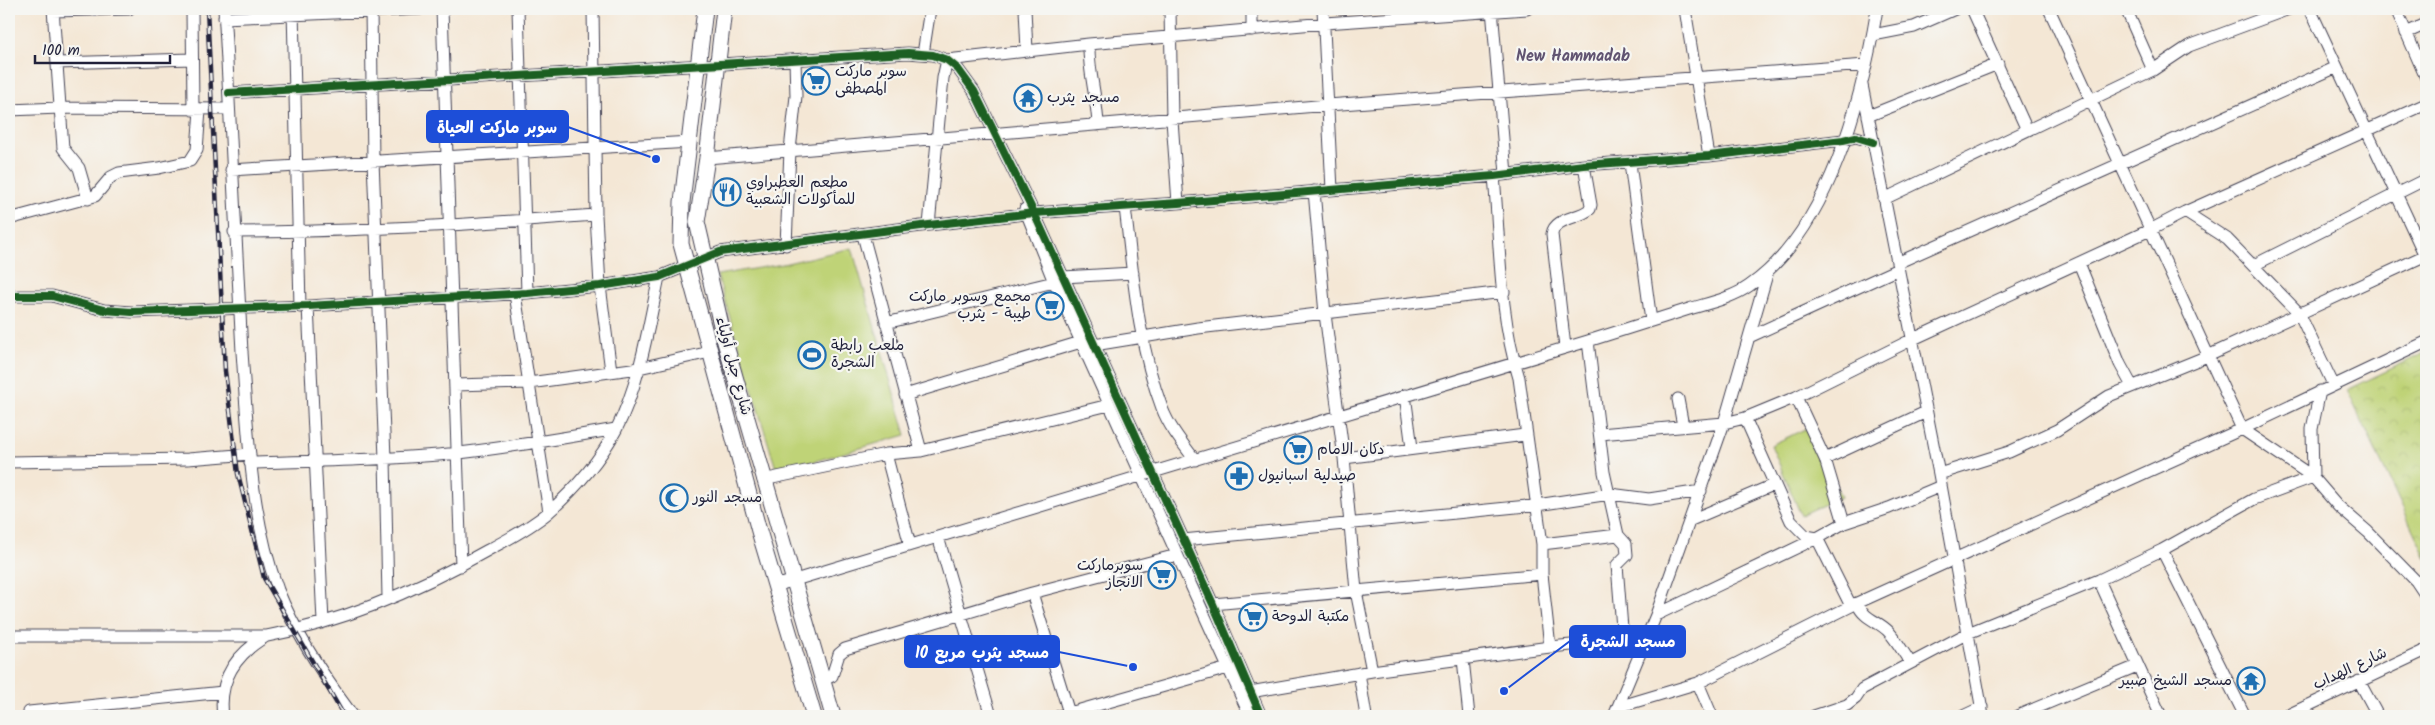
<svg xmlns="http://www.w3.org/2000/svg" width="2435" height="725" viewBox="0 0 2435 725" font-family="Kalam,'Playpen Sans Arabic',sans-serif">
<defs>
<pattern id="park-crowns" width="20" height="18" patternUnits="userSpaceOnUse" patternTransform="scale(1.25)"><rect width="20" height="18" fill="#bfd377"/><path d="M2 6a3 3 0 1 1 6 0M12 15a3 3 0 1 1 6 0" fill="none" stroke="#a4b568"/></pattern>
</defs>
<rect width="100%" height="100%" fill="#f6f6f2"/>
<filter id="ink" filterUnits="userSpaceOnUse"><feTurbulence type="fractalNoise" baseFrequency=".02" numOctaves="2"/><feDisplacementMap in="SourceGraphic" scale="10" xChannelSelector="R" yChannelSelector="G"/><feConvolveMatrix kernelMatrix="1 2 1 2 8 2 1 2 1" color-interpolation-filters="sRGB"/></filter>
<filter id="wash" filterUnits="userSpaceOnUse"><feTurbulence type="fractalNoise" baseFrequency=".0096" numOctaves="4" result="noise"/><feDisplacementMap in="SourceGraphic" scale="20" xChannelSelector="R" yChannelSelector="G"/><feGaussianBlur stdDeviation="1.12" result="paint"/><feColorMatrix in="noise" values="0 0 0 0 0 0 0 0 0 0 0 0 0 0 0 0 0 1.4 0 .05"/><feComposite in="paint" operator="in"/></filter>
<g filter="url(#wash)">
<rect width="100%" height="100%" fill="#f4e7d5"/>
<path fill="url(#park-crowns)" stroke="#707a59" d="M2426 352V558L2347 390Z"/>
<path fill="#bfd377" stroke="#707a59" d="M852 248 906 435 777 472 717 275 783 264Z
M1809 427 1841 497 1801 515 1771 445Z"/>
</g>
<g filter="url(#ink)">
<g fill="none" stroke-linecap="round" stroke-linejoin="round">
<g stroke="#424052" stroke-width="13">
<path id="minor" d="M53 9 63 148 79 168 88 199
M192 9 193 110
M224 9C231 123 235 237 242 352 248 432 250 514 278 590 296 635 324 677 353 716
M293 9 300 307
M371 9 373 161 385 458 388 598
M442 9 461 566
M518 9 527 293
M593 9 596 215 600 286 611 371
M1025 9 1027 51
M1170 9 1172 120 1178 203
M1252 9V30
M1323 9 1332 190
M1492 9 1506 174
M1685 9 1709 156
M1972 9 2027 130
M2049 9 2242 429 2313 477 2338 506 2368 532 2416 581 2426 596
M2126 9 2153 70
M2310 9 2426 258
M2396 9 2426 78
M53 11 129 9
M224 18 420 9
M2406 33 2426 24
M1873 35 1914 27 1955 9
M1089 44C1088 71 1097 97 1098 125
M923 54 930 9
M947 60 1089 44 1325 23 1527 9
M57 63 192 59
M1862 85 1939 474 1983 716
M229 93 908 53 933 55 947 60 958 69 974 91 1034 213 1213 604 1261 716
M9 110 60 108 229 109
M1868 116 1998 64
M707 158 1328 105 1866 65
M1630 163 1651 321
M231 170 690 142
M1494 176C1500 241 1499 315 1519 378L1542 544V574L1550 647
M1314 191 1325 314 1344 458 1356 591 1372 671
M1884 199 2153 70 2189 46 2289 9
M1125 207C1133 274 1138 345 1162 408 1169 427 1183 444 1195 460
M1025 209 1054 282 1250 716
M2185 212 2227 239 2299 313 2333 384
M9 219 95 196 111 177 119 173 159 168 190 161 197 150 200 110
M929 225 943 78 947 60
M234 232C355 232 476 224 596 215
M863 235 921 451
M786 245 790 150 796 96 795 60
M1897 263 2337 67
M2079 263 2120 364 2132 386
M2254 265 2426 179
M1063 277 1133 273
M515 294 549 512
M9 296H52L104 310 132 312 308 306 527 293 600 286 659 277 720 252 929 225 1034 213 1178 203 1494 176 1584 165 1709 156 1843 140 1856 137 1873 142
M308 306 323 622
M886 323 1054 282
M1749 337 1898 269
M1588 341 1604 472 1618 535 1626 544 1627 555 1617 565 1623 641
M1094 345 1198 328 1504 292
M1565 347 1552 234C1555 217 1579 219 1590 209L1591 205 1584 165
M455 385 529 383 639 368 710 352
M905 395 1081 342
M1405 395 1412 448
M1796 397 1825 459 1844 523
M1678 399 1683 426
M1745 418 1791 521 1806 536 1817 538 1851 606
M1600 434 1724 423 1745 418 1796 397 1911 340 2152 229 2185 212 2426 104
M886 454 910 545
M1344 458 1525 435
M1825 459 1926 412
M9 462 188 459 250 454
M250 463C320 461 389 460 459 453 512 447 564 438 616 429
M1939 474 2009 452 2057 430 2109 396 2210 355 2426 255
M763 480 886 454 921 451 1109 405
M1691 520 1773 485
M938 537 991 716
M1183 540 1537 505 1610 494 1649 499 1701 491
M1542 544 1618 535
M2162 550 2245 716
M2099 580 2161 716
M775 586 1588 341C1622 330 1655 320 1689 309 1709 303 1732 298 1749 286 1829 231 1862 99 1877 9
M1032 593 1069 713
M1857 603C1865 621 1878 620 1889 632 1897 641 1903 652 1910 662
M1213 604 1542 574
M1656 615 1817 538 1844 523 1889 508 1941 486
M9 636H267C343 622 421 588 488 550 509 539 531 527 549 512 575 489 600 460 616 430 640 383 648 328 659 277
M1463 659 1469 716
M1359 673 1366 716
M823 680 832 676 839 654 845 649 1032 593 1177 555
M2359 681 2378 716
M1698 683 1712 716
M1250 692 1372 671 1550 647 1646 638
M1618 707 1698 683 1857 603 2242 429 2426 342
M29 712 223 692
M223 716C218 680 235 655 265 637
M1059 716 1228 668
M1614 716 1656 615 1724 423 1768 271
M1814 716 1847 705 1856 698 1862 689 1968 633 2099 580 2162 550 2254 499 2313 477 2312 429 2320 391
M1963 716 1982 707
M2017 716 2137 666
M2286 716 2426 650"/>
</g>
<g stroke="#424052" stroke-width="17">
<path id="major" d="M705 9 682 202 681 244 759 531 814 716
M724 9 707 158 697 222 725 342 833 716"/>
</g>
<use href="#minor" stroke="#fff" stroke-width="11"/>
<use href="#major" stroke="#fff" stroke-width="15"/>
<g stroke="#22223b" stroke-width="4.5">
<path id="rail" d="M207 9 225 371 238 474 264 578 344 716"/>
</g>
<use href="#rail" stroke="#f6f6f2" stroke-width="2.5" stroke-dasharray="8" stroke-linecap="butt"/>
<g stroke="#f6f6f2" stroke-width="11">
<path id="cycleway" d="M229 93 908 53 933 55 947 60 958 69 974 91 1034 213 1213 604 1261 716
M9 296H52L104 310 132 312 308 306 527 293 600 286 659 277 720 252 929 225 1034 213 1178 203 1494 176 1584 165 1709 156 1843 140 1856 137 1873 142"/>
</g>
<use href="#cycleway" stroke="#1b5e20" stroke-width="8"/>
</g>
</g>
<defs>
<g id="supermarket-ring" transform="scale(1.4375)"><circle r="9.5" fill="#f6f6f2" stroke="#1f6fb2" stroke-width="1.5"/><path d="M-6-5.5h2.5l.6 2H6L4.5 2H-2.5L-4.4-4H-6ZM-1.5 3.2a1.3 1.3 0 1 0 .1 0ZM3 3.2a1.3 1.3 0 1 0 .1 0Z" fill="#1f6fb2"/></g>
<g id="temple-ring" transform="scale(1.4375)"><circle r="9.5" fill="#f6f6f2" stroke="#1f6fb2" stroke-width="1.5"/><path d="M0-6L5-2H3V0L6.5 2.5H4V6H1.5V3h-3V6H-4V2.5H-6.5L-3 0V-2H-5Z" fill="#1f6fb2"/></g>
<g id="restaurant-ring" transform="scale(1.4375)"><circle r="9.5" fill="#f6f6f2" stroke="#1f6fb2" stroke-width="1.5"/><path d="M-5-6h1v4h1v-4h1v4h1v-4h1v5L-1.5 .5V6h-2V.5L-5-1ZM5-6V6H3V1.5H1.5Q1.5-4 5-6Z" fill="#1f6fb2"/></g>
<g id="stadium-ring" transform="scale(1.4375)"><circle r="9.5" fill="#f6f6f2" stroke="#1f6fb2" stroke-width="1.5"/><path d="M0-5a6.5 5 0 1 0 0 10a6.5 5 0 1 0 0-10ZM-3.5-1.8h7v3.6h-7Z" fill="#1f6fb2"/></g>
<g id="pharmacy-ring" transform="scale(1.4375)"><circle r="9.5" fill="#f6f6f2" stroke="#1f6fb2" stroke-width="1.5"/><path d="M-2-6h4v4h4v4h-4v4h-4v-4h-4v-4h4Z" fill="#1f6fb2"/></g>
<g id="mosque-ring" transform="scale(1.4375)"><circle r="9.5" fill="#f6f6f2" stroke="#1f6fb2" stroke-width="1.5"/><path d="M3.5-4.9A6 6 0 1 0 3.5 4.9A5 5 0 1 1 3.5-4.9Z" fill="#1f6fb2"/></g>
</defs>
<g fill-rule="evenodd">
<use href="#supermarket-ring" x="816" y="81"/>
<use href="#temple-ring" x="1028" y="98"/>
<use href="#restaurant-ring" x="727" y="192"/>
<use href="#supermarket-ring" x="1050" y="306"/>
<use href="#stadium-ring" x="812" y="355"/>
<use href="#supermarket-ring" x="1298" y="450"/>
<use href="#pharmacy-ring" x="1239" y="476"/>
<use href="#mosque-ring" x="674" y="498"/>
<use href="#supermarket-ring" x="1162" y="575"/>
<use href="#supermarket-ring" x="1253" y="617"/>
<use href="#temple-ring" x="2251" y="681"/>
</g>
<g text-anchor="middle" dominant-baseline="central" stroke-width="4.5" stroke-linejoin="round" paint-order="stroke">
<g font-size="15" fill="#22223b" stroke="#f6f6f2" text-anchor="start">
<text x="835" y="72">سوبر ماركت<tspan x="835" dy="17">المصطفى</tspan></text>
<text x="1047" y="98">مسجد يثرب</text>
<text x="746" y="183">مطعم العطبراوي<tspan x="746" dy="17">للمأكولات الشعبية</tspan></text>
<text x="1031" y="297" text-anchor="end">مجمع وسوبر ماركت<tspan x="1031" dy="17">طيبة - يثرب</tspan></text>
<text x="831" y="346">ملعب رابطة<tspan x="831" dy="17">الشجرة</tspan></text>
<text x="1317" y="450">دكان الامام</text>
<text x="1258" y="476">صيدلية اسبانيول</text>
<text x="693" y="498">مسجد النور</text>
<text x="1143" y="566" text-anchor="end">سوبرماركت<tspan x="1143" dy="17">الانجاز</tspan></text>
<text x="1272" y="617">مكتبة الدوحة</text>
<text x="2232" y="681" text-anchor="end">مسجد الشيخ صبير</text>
</g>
<g font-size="15" fill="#22223b" stroke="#f6f6f2">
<text transform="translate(733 366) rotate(75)">شارع جبل أولياء</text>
<text transform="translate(2350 669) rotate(-25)">شارع الهداب</text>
</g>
<g font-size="16" font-weight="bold" fill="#605371" stroke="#f6f6f2">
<text x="1573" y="56">New Hammadab</text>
</g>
</g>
<path fill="none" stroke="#1d4ed8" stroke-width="2" d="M656 159L568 127M1504 691L1570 641M1133 667L1059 652"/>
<g fill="#1d4ed8" stroke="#f6f6f2" stroke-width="2">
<circle cx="656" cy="159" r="5"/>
<circle cx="1504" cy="691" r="5"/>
<circle cx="1133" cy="667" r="5"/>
</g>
<g fill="#1d4ed8" stroke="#1d4ed8" stroke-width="2">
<rect x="427" y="111" width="141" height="31" rx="5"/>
<rect x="1570" y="626" width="115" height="31" rx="5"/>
<rect x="905" y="636" width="154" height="31" rx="5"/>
</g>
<g font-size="16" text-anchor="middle" font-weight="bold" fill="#fff">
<text x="497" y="133">سوبر ماركت الحياة</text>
<text x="1628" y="647">مسجد الشجرة</text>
<text x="982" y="658">مسجد يثرب مربع 10</text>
</g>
<rect width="2435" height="725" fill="none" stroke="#f6f6f2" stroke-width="30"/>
<path d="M35 55v8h135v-8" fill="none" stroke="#22223b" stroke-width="2.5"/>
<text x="42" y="55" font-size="15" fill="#22223b" stroke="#f6f6f2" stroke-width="4" paint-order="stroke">100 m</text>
</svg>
